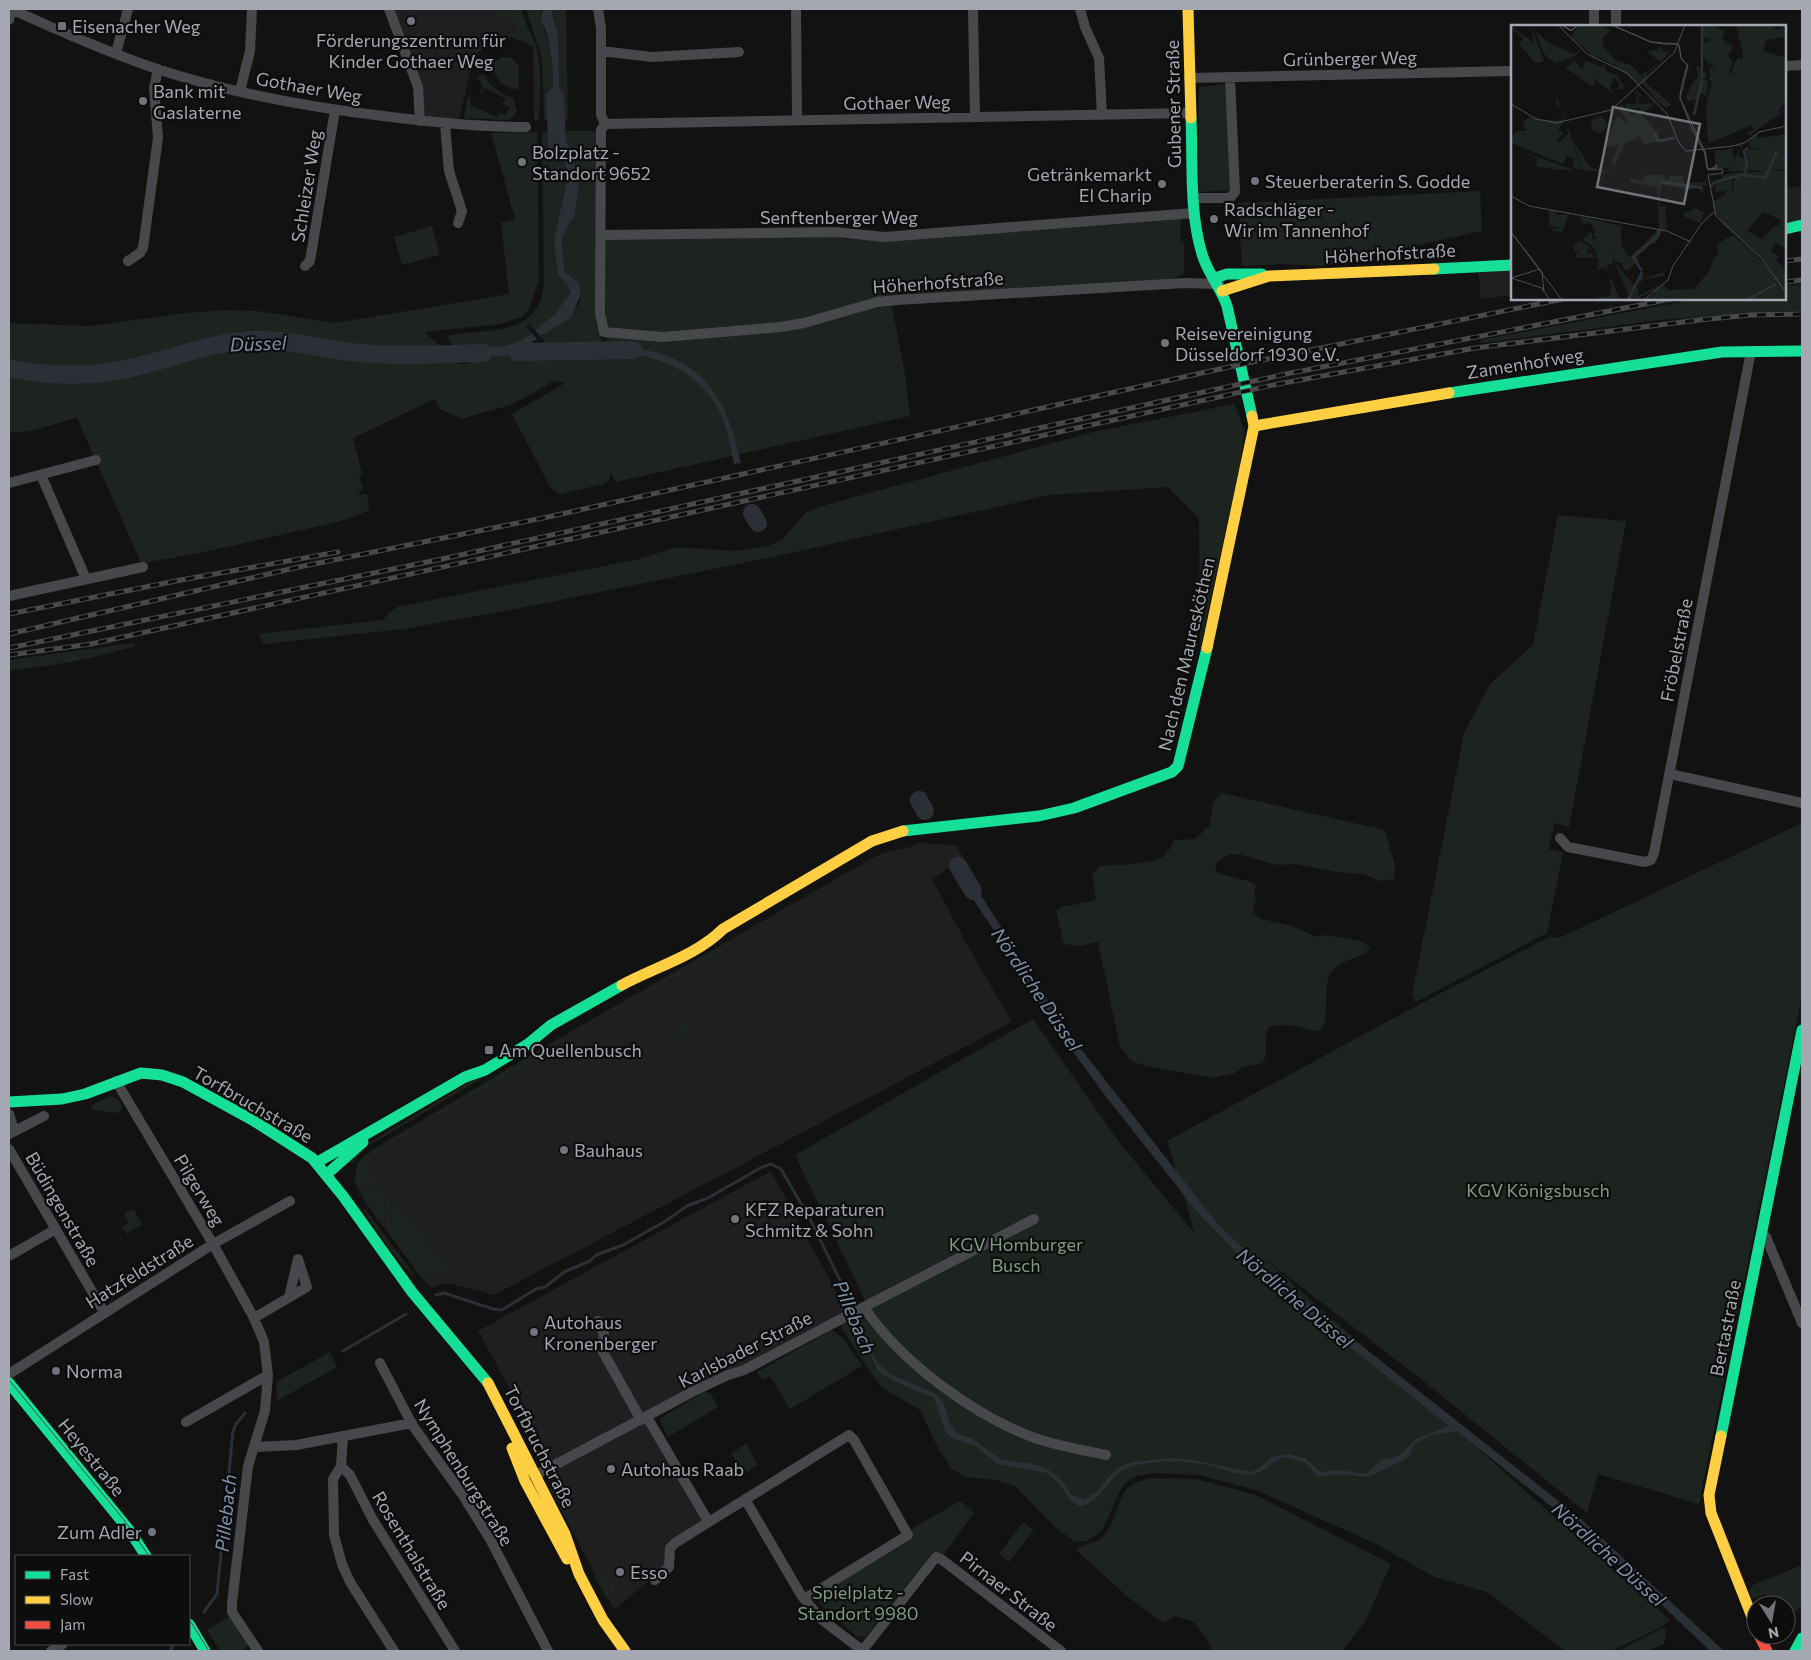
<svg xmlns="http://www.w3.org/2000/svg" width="1811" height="1660" viewBox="0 0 1811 1660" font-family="Commissioner,sans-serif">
<rect width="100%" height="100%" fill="#121213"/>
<path fill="#1f1f21" d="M392 9H516L517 12 510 15 516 34 500 43 479 51 470 73 459 119 432 121 425 114 419 81Z
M1785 187H1802V221L1785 225Z
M1512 266V295L1481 299 1478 268Z
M918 843 955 845 964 858 932 879 970 950 1012 1022 494 1295 450 1284 438 1285 430 1288 367 1205 358 1189 355 1180 356 1168 363 1157 549 1044 848 872 882 853 914 846Z
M771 1171 847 1312 747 1365 721 1372 642 1414 671 1468 704 1521 671 1539 666 1545 665 1567 614 1610 550 1489 543 1449 478 1331Z"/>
<path fill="#1d231e" d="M515 9H522C524 24 533 35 537 49 542 72 540 97 539 120H534V118L533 46 509 36 516 33 510 15 491 20 489 18Z
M526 9H543L541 12 544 31 549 40 553 73 552 120H544L542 59Z
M553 9H566L568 119H560L558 35 552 14Z
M502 57 512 58 519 66V86L516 90C503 85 491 78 495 62Z
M481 75H485C489 87 502 94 513 98L517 111 510 120 464 118 468 96 471 99 470 105 497 117 500 113 505 116 510 107 503 104 505 98 485 88 481 94 478 93 483 90 480 80 475 81Z
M1226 84 1234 190 1199 192V87Z
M553 131V149L566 165 569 173 555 234V252L558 275 571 288V295L555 314 535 330 528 324 526 327 532 333C510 351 483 347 456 348L448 339 449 335C488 328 537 338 544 286L542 133Z
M561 131H592L597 133 601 347 545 348 544 341 540 336 570 318 580 301 575 279 565 273 563 268 562 241 567 227 575 215 579 174 574 160 561 142Z
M537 132 539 280 529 309 521 317 500 324 424 332 443 349C418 349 393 351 368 350 321 347 276 334 228 341 197 346 167 358 137 365 96 375 50 377 9 367V323L89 326 186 313 226 310 257 311 334 323 509 294 501 223 515 219 491 133Z
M1480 191 1482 231 1324 266 1282 264 1242 266 1238 203Z
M1181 218 1180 239 1184 243V274L1155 287 961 302H891L905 373 910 416 616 482 610 472 609 480 604 484 560 494 551 489 512 414 565 383 554 381 511 405 461 419 440 409 435 399 353 438 362 473 359 478 363 487 358 495 367 494 369 510C343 523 313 527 284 534 236 545 189 556 141 563L77 418 30 431 9 433V369C48 378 91 378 130 370 172 360 212 343 256 341 292 339 326 351 361 355 391 358 423 357 453 358L459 364H470L464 356 537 355 540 356 541 359 608 357 602 239 821 234 847 239 889 241Z
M432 226 440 255 402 265 394 237Z
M1802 284V311L1668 319 1481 343 1480 340 1697 299H1785V286Z
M1234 404 1245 431 1240 464 1200 648 1199 518 1168 487 1050 495 773 557 521 608 404 629 264 644 258 634 382 620 397 607 639 559 676 547 734 551 768 546 783 539 806 512 829 504 1093 432Z
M1558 515 1626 521 1569 827 1554 823 1549 849 1563 852 1547 933 1416 1002 1412 995 1464 733 1490 684 1533 645Z
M134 643 135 646C94 658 51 667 9 670V660Z
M1222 793 1385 830 1395 866 1394 879 1379 881 1364 874 1335 872 1296 864 1277 865 1238 854 1229 855 1218 861 1215 871 1217 873 1252 882 1257 887 1254 892 1256 900 1253 912 1261 919 1289 925 1317 937 1325 935 1360 941 1370 947 1367 953C1352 960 1337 960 1329 977 1323 989 1331 1028 1318 1031 1311 1032 1303 1027 1296 1026 1288 1025 1276 1025 1269 1027 1263 1037 1269 1052 1263 1063L1242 1067 1235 1073 1214 1078 1146 1066 1131 1061 1120 1047 1098 942 1079 946 1064 944 1056 911 1062 907 1094 901 1096 898 1092 874 1100 866C1117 864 1153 866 1166 854 1169 851 1172 844 1174 840L1195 839 1210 825 1213 802Z
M1802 823V995L1699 1504 1598 1474 1587 1513 1422 1380 1264 1258 1670 1620 1660 1628 1611 1651H1565L1487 1592 1435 1577 1374 1543 1256 1490 1199 1475 1153 1473 1137 1476 1125 1483 1119 1493 1102 1531 1087 1541H1074L1056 1528 1015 1486 996 1480 965 1477 952 1469 938 1448 920 1410 880 1386 842 1329 841 1325 856 1316 873 1317 795 1155 1033 1019 1119 1142 1195 1234 1167 1141 1418 1005 1549 937 1559 938Z
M723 946 727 957 722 952 574 1032 577 1038 572 1039 568 1034Z
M699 1006 702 1007 704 1010 692 1028 664 1048 661 1044 674 1035 675 1028 691 1019Z
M548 1045 550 1050 548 1054 425 1122 372 1154 369 1152Z
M498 1065 499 1068 368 1146 352 1163H348L356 1152 377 1138Z
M111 1096 118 1099 123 1109 116 1113 93 1110 90 1106Z
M367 1154 371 1157 372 1164 367 1168 378 1183 356 1186C354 1173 356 1160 367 1154Z
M380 1185 392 1203 378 1219 357 1188Z
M399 1199 400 1204 453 1274H439L422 1279 387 1231 386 1216Z
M133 1209 142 1224 126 1234 122 1227 129 1223 124 1214Z
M365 1209 416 1277C405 1274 372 1222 363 1210Z
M832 1330 843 1338 862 1366 790 1409 770 1376 762 1380 757 1372Z
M330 1352 337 1367 277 1401 276 1382Z
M704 1392 710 1393 718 1407 668 1437 659 1419Z
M746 1444 758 1465 744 1473 731 1453Z
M1154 1478 1196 1479 1256 1495 1391 1564 1366 1620 1342 1651H1212L1211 1646 1194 1622 1176 1616 1163 1623 1129 1598 1076 1550C1086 1541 1097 1546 1106 1533 1125 1507 1111 1484 1154 1478Z
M960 1501 974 1513 944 1554 934 1551 866 1636 857 1637 819 1603 820 1594 910 1540 913 1534 911 1529Z
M1023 1522 1034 1530 1009 1562 999 1554Z
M1802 1565V1606L1788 1615 1786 1605H1772L1766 1594 1753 1599 1749 1590 1753 1585Z
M603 1571 608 1573 616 1589 607 1599 594 1576Z
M230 1616 249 1646 240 1651H220L207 1630Z
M1663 1628 1666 1630 1664 1644 1646 1651H1618Z"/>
<path fill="#2b3037" d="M543 9H553L552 14 558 35 560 119 552 120 553 73 549 40 541 19Z
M553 131H561V142L574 160 579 179 575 215 567 227 562 241 564 271 578 282 581 293 571 318 540 336 535 330 555 314 571 292 568 285 558 275 555 252V234L569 173 563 160 554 155Z
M532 333 537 339 523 348H540V356H464L456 348C483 347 510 351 532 333Z
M601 347V354L545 355V348Z
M609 347C691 347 725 385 741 463L734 464C730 447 728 428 720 412 700 371 653 351 609 354Z
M965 870 1067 1031 1216 1222 1252 1257 1315 1309 1580 1518 1724 1651H1710L1636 1580 1567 1519 1457 1431 1431 1435 1418 1442 1413 1446 1410 1455 1402 1461 1368 1477 1336 1474 1318 1477 1306 1463 1284 1457C1273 1461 1265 1472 1254 1474 1240 1476 1226 1470 1213 1466 1189 1460 1157 1460 1133 1466 1108 1472 1102 1505 1079 1506L1070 1500 1058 1482 1047 1473 998 1464 975 1446 952 1438 946 1433 934 1398 894 1381 878 1371 854 1317 856 1311 876 1361 890 1374 936 1394 944 1404 950 1424 958 1434 971 1438 1002 1460 1028 1463 1046 1468 1060 1479 1072 1495 1084 1500 1098 1491 1110 1475 1121 1466 1133 1462 1171 1458 1192 1460 1251 1472 1258 1469 1272 1457 1289 1454 1306 1459 1321 1472 1339 1470 1366 1474 1381 1460 1399 1456 1416 1439 1449 1426 1255 1271 1199 1214 1107 1098 1046 1015 1001 941 957 875Z"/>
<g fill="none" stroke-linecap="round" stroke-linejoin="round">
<path stroke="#2b3037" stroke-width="3" d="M436 1295 444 1293 493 1309 502 1310 536 1289 545 1287 564 1272 590 1261 596 1255 623 1245 664 1222 687 1206 708 1198 762 1167 771 1164 781 1169 811 1221 855 1311
M343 1351 406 1314
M204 1612 217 1594 233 1431 236 1424 245 1413
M170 1651 174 1644"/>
<path stroke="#2b3037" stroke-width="18" d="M555 97 557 144 562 152
M517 352 633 350
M9 368C52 378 100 377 143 365 181 355 218 341 257 340 293 339 327 351 362 353 402 357 443 354 483 353
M752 513 758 523
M919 800 925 811
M958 866 973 891"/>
<path stroke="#47484b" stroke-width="10" d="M389 9 418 87 420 121
M598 9 601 28V115L605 124 601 130 600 313 604 332 663 337 781 327 804 323 877 302 897 300 1185 283 1219 284
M796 9 797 120
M973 9 975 117
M1080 9 1085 27 1099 58 1102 115
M1594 9V26
M1616 9V26
M9 20 11 9C59 31 107 52 157 69 230 93 307 107 383 116 430 122 477 127 526 127
M601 51 652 57 739 52
M116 53 128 9
M1785 66 1802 65
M1189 78 1512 71
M240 91 250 51 252 9
M445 124 449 171 462 211 458 223
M605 124 1190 113
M1193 198H1230L1235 192 1230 77
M604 235 836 232 884 237 1194 213
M128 261 140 253 143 248 158 138 154 88 158 69
M305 266 310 261 335 110
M41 475 86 579
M9 483 96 460
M9 596 143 567
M1670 774 1802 803
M1560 838 1568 847 1645 862 1651 860 1654 853 1751 351
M116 1081 213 1244 254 1318 264 1342 268 1375 265 1411 248 1466 232 1603V1612L258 1651
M9 1114 14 1130
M9 1134 44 1116
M9 1149 104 1312
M1034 1219 864 1307C900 1361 974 1416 1035 1438 1058 1446 1082 1450 1106 1455
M1762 1233 1766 1237 1802 1323
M9 1256 56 1229
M254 1318 307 1287 298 1259 289 1297
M598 1321 604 1334 602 1350 641 1420
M380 1363 413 1426 462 1494 490 1539 548 1651
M9 1374 213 1244 290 1201
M647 1417 708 1521
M186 1422 268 1375
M343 1437 341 1466 333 1479 334 1535 342 1564 350 1582 394 1651
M255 1447 296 1445 412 1423
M341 1466 350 1475 373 1520 455 1651
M536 1475 694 1391 728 1375 744 1370 864 1307
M745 1499 801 1595 821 1619 863 1651
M655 1580 669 1567 670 1548 675 1543 849 1435 854 1440 908 1535 804 1599
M51 1651 63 1644
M862 1651 936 1557 941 1559 1061 1651"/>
<path stroke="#16e098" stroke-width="11" d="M1191 118C1193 163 1189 211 1202 254 1207 272 1221 288 1227 306L1252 416
M1785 229 1802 225
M1434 269 1512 265
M1215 278 1227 274H1262
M1449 393 1722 352 1802 351
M903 831 1039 816 1074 808 1172 772 1178 766 1207 648
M9 1102 62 1099 85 1094 141 1073 162 1075 183 1082 254 1121 312 1158 343 1196 412 1292 488 1383
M316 1163 465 1077 485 1070 528 1044 551 1025 622 985
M326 1175 363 1142
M9 1383 129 1530 146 1556
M1721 1436 1802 1030
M189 1624 205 1651
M1795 1651 1802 1638"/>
<path stroke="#ffcf43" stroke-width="11" d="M1188 9 1191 118
M1222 291 1269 276 1434 269
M1254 426 1449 393
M1207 648 1254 426 1252 416
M622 985C655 967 696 956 723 929L872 841 903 831
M488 1383 565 1534 579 1574 603 1620 625 1651
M1721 1436 1709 1495 1711 1513 1756 1627
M512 1448 525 1481 567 1559"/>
<path stroke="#f24e42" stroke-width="11" d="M1759 1635 1767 1651"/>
<path stroke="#48494c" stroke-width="1" d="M9 1380 124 1520 149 1556
M189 1619 209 1651"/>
<g stroke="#48494c" stroke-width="5">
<path id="rail" d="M1785 261 1802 259
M1785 282 1802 280
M9 614 181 580 338 552
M9 634 299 567 543 518 1252 362 1563 299
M9 648 442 559 1286 374 1671 299
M9 655 91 644 1278 384 1475 348 1699 320 1751 315 1802 314"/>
</g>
<use href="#rail" stroke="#0d0d0e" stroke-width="3" stroke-dasharray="9" stroke-linecap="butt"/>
</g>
<g fill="#72747b" stroke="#0d0d0e" stroke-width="2">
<circle cx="411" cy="21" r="5"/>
<rect x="57" y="21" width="10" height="10" rx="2.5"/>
<circle cx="143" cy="101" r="5"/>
<circle cx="522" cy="162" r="5"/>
<circle cx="1255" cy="181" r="5"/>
<circle cx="1162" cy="184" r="5"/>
<circle cx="1214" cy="219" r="5"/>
<circle cx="1165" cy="343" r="5"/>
<rect x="484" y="1045" width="10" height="10" rx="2.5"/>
<circle cx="564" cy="1150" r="5"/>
<circle cx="735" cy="1219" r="5"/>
<circle cx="534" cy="1332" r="5"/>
<circle cx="56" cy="1371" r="5"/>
<circle cx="611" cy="1469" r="5"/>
<circle cx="152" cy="1532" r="5"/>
<circle cx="620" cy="1572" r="5"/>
</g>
<g text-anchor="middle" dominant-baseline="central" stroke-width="4.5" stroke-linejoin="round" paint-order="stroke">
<g font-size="18" fill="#a5a8b3" stroke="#0d0d0e" text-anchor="start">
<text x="72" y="26">Eisenacher Weg</text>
<text x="411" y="40" text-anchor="middle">Förderungszentrum für<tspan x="411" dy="21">Kinder Gothaer Weg</tspan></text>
<text x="153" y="91">Bank mit<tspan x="153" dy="21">Gaslaterne</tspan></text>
<text x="532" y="152">Bolzplatz -<tspan x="532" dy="21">Standort 9652</tspan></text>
<text x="1152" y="174" text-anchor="end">Getränkemarkt<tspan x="1152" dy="21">El Charip</tspan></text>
<text x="1265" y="181">Steuerberaterin S. Godde</text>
<text x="1224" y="209">Radschläger -<tspan x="1224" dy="21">Wir im Tannenhof</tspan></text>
<text x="1175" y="333">Reisevereinigung<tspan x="1175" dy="21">Düsseldorf 1930 e.V.</tspan></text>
<text x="499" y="1050">Am Quellenbusch</text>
<text x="574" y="1150">Bauhaus</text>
<text x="745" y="1209">KFZ Reparaturen<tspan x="745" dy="21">Schmitz &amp; Sohn</tspan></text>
<text x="544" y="1322">Autohaus<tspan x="544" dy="21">Kronenberger</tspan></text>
<text x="66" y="1371">Norma</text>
<text x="621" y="1469">Autohaus Raab</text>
<text x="142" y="1532" text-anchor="end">Zum Adler</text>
<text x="630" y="1572">Esso</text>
</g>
<g font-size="18" fill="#a5a8b3" stroke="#0d0d0e">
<text transform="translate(1350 58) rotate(-1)">Grünberger Weg</text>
<text transform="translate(309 87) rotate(10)">Gothaer Weg</text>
<text transform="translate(897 102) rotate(-1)">Gothaer Weg</text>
<text transform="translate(1173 104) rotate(-91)">Gubener Straße</text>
<text transform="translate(306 186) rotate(-81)">Schleizer Weg</text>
<text x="839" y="217">Senftenberger Weg</text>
<text transform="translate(1390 253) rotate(-3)">Höherhofstraße</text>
<text transform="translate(938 282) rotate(-4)">Höherhofstraße</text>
<text transform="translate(1525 363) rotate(-9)">Zamenhofweg</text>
<text transform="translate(1676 650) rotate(-79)">Fröbelstraße</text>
<text transform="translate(1186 654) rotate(-77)">Nach den Mauresköthen</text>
<text transform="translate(253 1104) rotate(30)">Torfbruchstraße</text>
<text transform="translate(200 1190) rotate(59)">Pilgerweg</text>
<text transform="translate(63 1209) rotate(60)">Büdingenstraße</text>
<text transform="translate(139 1271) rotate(-32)">Hatzfeldstraße</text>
<text transform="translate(1725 1328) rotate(-79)">Bertastraße</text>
<text transform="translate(745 1349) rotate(-27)">Karlsbader Straße</text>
<text transform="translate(540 1446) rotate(63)">Torfbruchstraße</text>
<text transform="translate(92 1457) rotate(51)">Heyestraße</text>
<text transform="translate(464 1472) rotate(58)">Nymphenburgstraße</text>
<text transform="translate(412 1550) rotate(59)">Rosenthalstraße</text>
<text transform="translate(1009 1591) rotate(38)">Pirnaer Straße</text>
</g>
<g font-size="18" fill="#7d9c81" stroke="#0d0d0e">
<text x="1538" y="1190">KGV Königsbusch</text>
<text x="1016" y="1244">KGV Homburger<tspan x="1016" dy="21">Busch</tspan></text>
<text x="858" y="1592">Spielplatz -<tspan x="858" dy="21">Standort 9980</tspan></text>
</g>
<g font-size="19" font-style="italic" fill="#7e93ab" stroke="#0d0d0e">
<text transform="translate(258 343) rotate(-2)">Düssel</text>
<text transform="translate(1037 989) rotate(56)">Nördliche Düssel</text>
<text transform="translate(1295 1298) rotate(40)">Nördliche Düssel</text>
<text transform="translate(855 1317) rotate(67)">Pillebach</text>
<text transform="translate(225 1513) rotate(-84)">Pillebach</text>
<text transform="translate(1609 1554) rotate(42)">Nördliche Düssel</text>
</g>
</g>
<g transform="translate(1511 25)">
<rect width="275" height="275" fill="#121213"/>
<path d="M20 0 54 95 47 105 53 108 47 114 48 118 57 109 55 97 71 145 61 142 64 134 56 131 52 139 0 118 4 106H16L11 97 19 92 44 96 53 94 48 80H45L46 72 33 37 24 38 8 19 12 13 0 4V1L23 18ZM68 0H92L100 7 92 12V21L104 35 120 40 130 50 149 38 136 49 135 58 160 79 156 83 147 77 132 59 126 58 104 41 105 38 102 40 86 31 84 33 60 12ZM192 0H202L214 7 210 13 222 23 217 30 222 37 218 47 220 50 223 38 227 33 231 35 232 28 225 0H271L262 3 266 5 275 0V12L255 15 252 26 274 32 275 76 266 88 275 84 238 111 235 108 243 105 241 100 197 119 195 81 201 56 198 55 199 41 194 37 198 39 200 42H204L194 35 191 18 198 17 199 13 191 14ZM24 5 35 16 62 29 70 25 61 33 45 38 33 29ZM149 21 152 26 147 27 159 26 150 37 135 26 147 25ZM62 34 71 45 75 36 91 42 94 39 95 46 105 50 113 61 112 64H106L109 59 103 53 98 64 101 62 99 66 104 65 101 68 80 52 84 58 81 62 54 42 61 39ZM185 41 192 42V48L195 46V53L190 54 197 56 196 70 189 69 180 88 185 75 177 76 175 72 181 58 187 53ZM125 65 132 71 128 72 127 68H126L128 79 145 78 130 89 144 105 150 106 144 108 146 116 133 120 128 110V113L115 118 103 140 100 139 107 120 93 123 106 91 118 99 106 82 112 80 121 91 130 83 115 84V79H126ZM80 100a8 8 0 1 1 16 0a8 8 0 1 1-16 0ZM246 109 248 113 275 109V144L260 145 275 146V224L265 218 260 226 268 231 265 235 275 245V275H135L144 268 142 266 123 275 109 252 122 275H87V272H97L98 269 100 273V264L94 242 86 246 87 239 82 237 87 238 88 235 84 231 87 229 83 226 85 224 71 214 80 207 82 214H86L82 209 84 206 79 198 72 199 68 191 110 201V220L118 233 147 205H152L144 219 141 218 126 232 133 253 153 247V251L132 254 127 261 128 271 149 259 145 265 153 260 157 265 183 264 199 245 203 232 207 231 206 219 222 210 241 226 268 256 253 236 212 199 202 183V176L215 169 214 166 204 167 205 158 210 157H203L211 155V151L207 150 234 147 211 157 221 154V169L224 152 236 147H259L237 145V142L235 146H216L227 130 234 134 236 125 254 123H240L237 116ZM252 187 270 195 267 202 263 201 251 214 236 206ZM100 225 104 236 111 239 115 236 111 240 113 244 117 245 124 238 131 247 126 263 103 237ZM103 237 117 269 116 273H108L101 255 98 256 96 251V241ZM62 115 79 142 105 149 72 145ZM233 118 222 138 217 143 197 145 204 142V125H217L221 122 223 134 230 121H223ZM0 123 61 144V146L25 142 26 133ZM133 150H151L156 156 160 151H172L173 158 195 157 196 160 191 161 194 170 186 163 178 165 151 160 148 176 149 182 154 180 156 205 148 204 146 162 118 157 120 154 133 156ZM184 183 193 188 189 198 172 191 175 185 177 187ZM38 185 46 187 47 190 58 189 51 207 42 206V202L45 205 49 202 38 200ZM70 216 80 223 76 224 77 230 81 227 83 233H74L73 230V233H66L65 228 74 221 64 227 62 221Z" fill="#1d231e" fill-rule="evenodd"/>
<path fill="none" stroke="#2b3037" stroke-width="2.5" d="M191 0V54M183 90 191 55M144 108 147 116 164 113M233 150 254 153 266 126M151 157 192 163M199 162 204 157 234 149 236 140 233 126 237 123M131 246 122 232 147 211 148 204M117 275 131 247M236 275 265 259"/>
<path fill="none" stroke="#4d4e53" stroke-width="1" d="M47 0 76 29 116 48 156 89 168 118 175 126 222 121 235 117 248 107 275 101M50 0 60 6 67 0M51 0 60 5 67 0M101 0 140 17 152 19H166L168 20 170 33 171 35 176 39V41L171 59 169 70V73L181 104 194 129 196 143H197L198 144 202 143 205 140 206 143 197 144V143L196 141V139L195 132V129L169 73 177 41 176 39 170 33 168 20 167 19 140 17 101 0M0 79 25 94 47 98M45 98 100 85 163 28 174 0M193 126 197 145 211 144 212 148M212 148 197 150 205 191 250 233 275 267M0 171 18 181 156 206 180 217M0 207 31 247 33 267M0 207 51 275M0 253 31 263 39 275M0 253 29 244M133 275 157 255 162 241 191 198 203 187"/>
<path fill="#72747b" fill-opacity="0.15" stroke="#72747b" stroke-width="2.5" d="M102 82 189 99 173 179 86 162Z"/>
<rect width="275" height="275" fill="none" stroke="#a5a8b3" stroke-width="2.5"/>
</g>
<rect width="1811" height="1660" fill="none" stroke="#a5a8b3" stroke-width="20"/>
<rect x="15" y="1555" width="175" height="90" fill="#0d0d0e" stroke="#4a4b50"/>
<rect x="25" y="1571" width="25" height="8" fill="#16e098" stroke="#4a4b50"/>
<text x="60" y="1580" font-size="15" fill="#a5a8b3">Fast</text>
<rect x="25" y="1596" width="25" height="8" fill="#ffcf43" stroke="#4a4b50"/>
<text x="60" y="1605" font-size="15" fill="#a5a8b3">Slow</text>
<rect x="25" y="1621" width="25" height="8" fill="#f24e42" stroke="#4a4b50"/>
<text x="60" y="1630" font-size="15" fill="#a5a8b3">Jam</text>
<g transform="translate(1771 1620) rotate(169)"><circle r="24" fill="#0d0d0e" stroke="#4a4b50"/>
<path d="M0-4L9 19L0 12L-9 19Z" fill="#72747b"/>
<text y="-8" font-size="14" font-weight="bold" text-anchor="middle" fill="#a5a8b3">N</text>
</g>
</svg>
